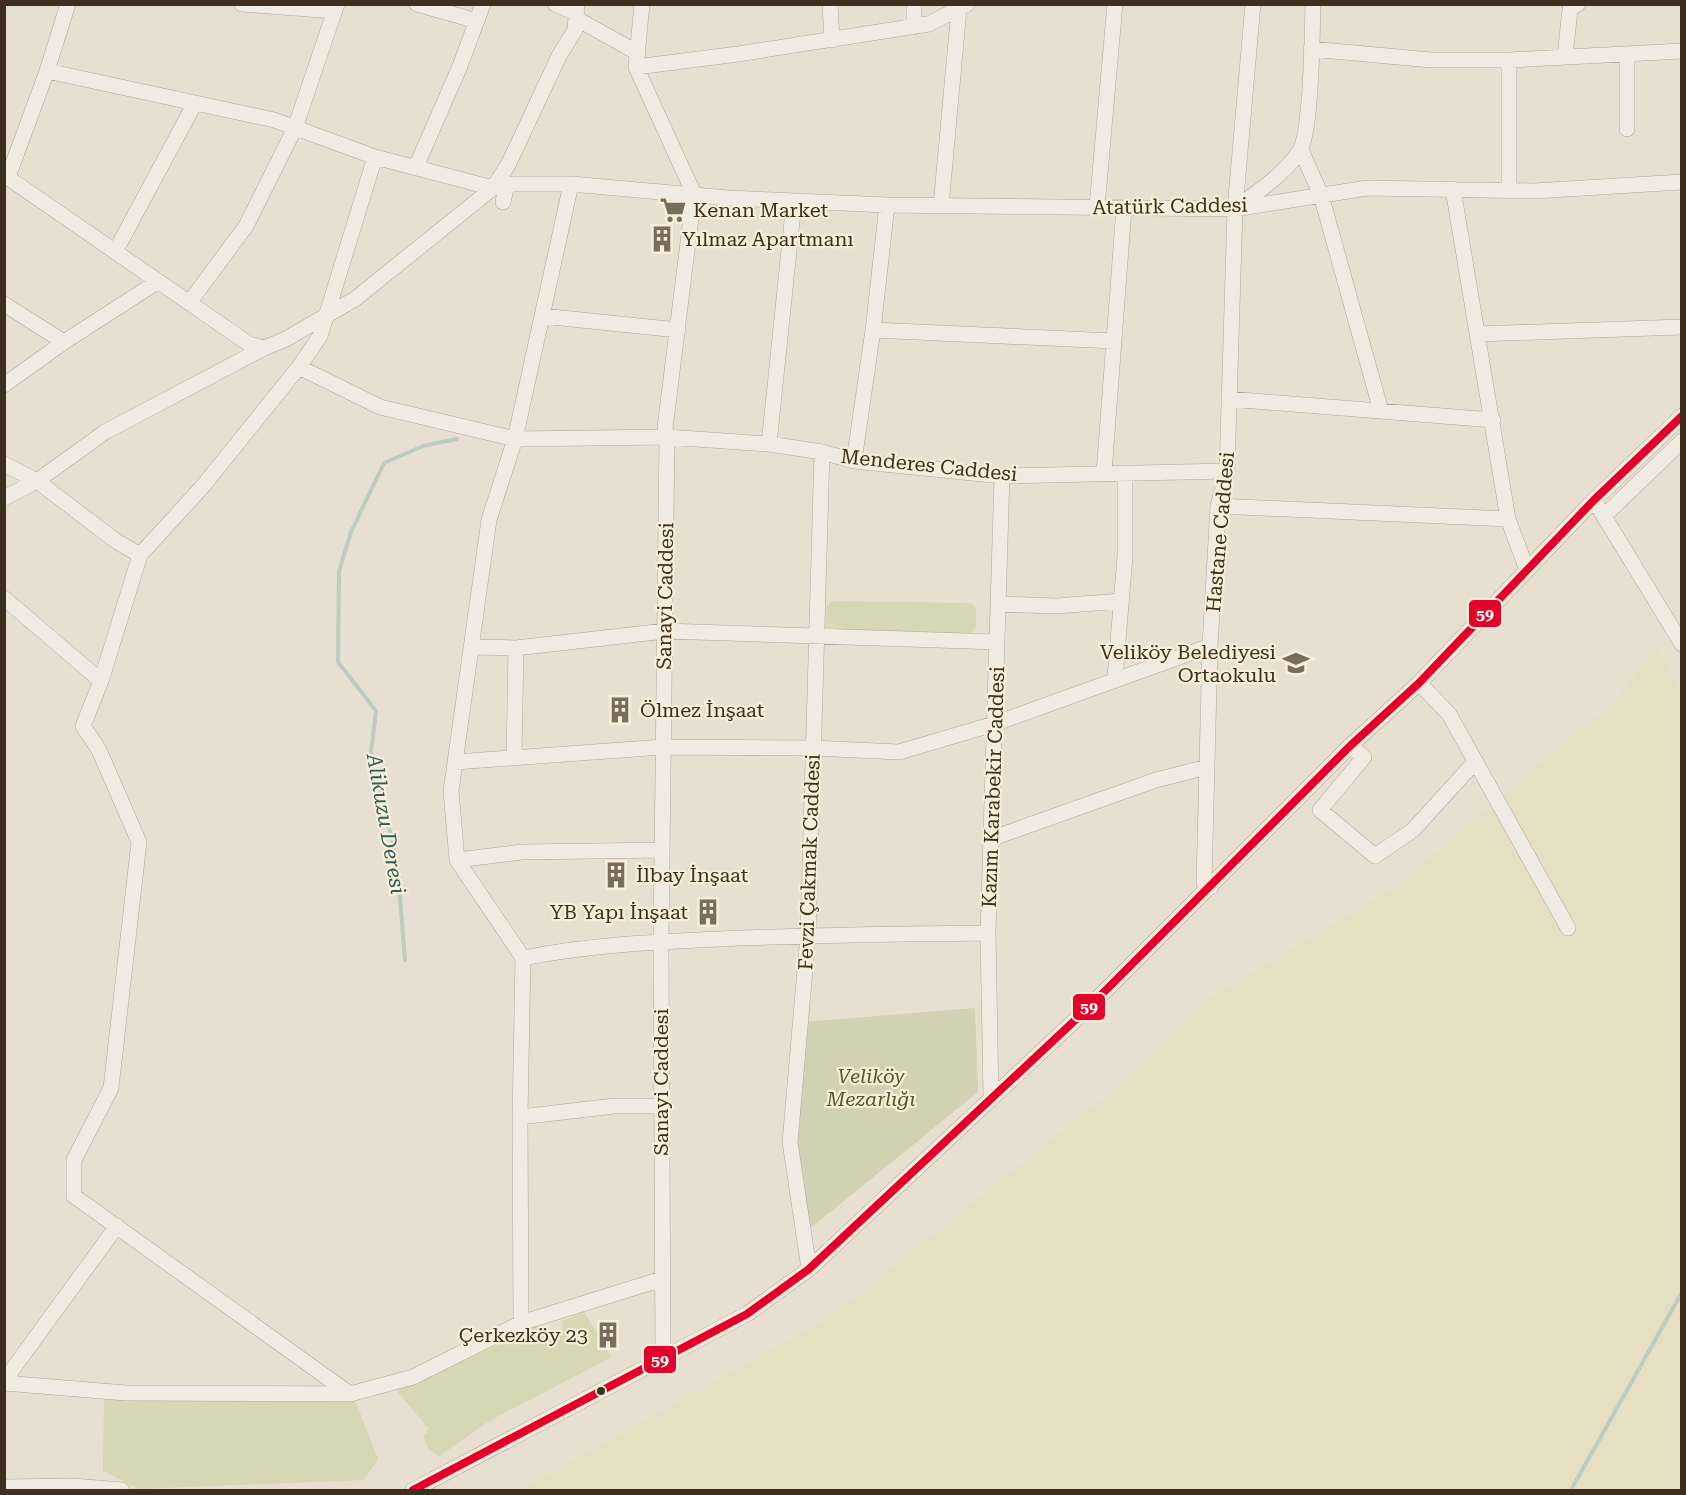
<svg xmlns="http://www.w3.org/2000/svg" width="1686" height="1495" viewBox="0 0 1686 1495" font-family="'Roboto Serif',serif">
<rect width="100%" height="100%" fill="#e7e0d1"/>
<path fill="#e6dfc2" d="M1657 649 1682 693 1681 1490H520L832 1316 1102 1099 1213 996 1397 886 1612 703Z"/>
<path fill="#d6d7b3" d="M834 601 971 603 976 608V627L971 633 832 636 825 629 827 605Z
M584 1312 612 1357 491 1420 439 1456 429 1450 423 1436 429 1429 396 1390 498 1345 540 1323 554 1339 563 1335 562 1321Z
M104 1399 355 1400 378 1459 364 1480 139 1489 103 1471Z"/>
<path fill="#d1d1b3" d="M975 1008 978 1092 802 1235 796 1144 804 1022Z"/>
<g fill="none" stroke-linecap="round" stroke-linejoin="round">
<path stroke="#bcccc2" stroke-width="4" d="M405 960 397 861 371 752 376 711 338 662 339 571 351 532 384 463 423 446 457 439
M1571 1490 1682 1292"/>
<g stroke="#ada599" stroke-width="16">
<path id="minor" d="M242 4 335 11
M417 4 477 21
M555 4 576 13
M642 4 636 67 694 194
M830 4 832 40
M914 4V27
M577 19 638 53
M1311 49 1431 60H1509L1682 51
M1565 57 1570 9 1578 4
M1509 60V190
M636 67 738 54 929 24 967 4
M47 71 274 120 375 157 493 188 507 184H571L728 198 887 205 1235 209 1367 188 1534 191 1682 182
M1627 129V54
M1301 150 1321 195 1381 411
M416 167 460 66 483 4
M4 175 249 344 264 348 284 340 355 299 493 188 509 163 559 56 575 30 577 4
M8 177 47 71 68 4
M1453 189 1508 519 1527 570
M503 202 507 184
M941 206 959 9
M1097 207 1115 4
M1237 207C1259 191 1283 175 1299 152 1312 133 1312 32 1313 4
M115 252 195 103
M189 303 246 226 295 128 337 4
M4 304 64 342
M542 316 678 330
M873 330 1114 341
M1478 334 1682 327
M299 367 380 407 515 439 667 437 769 444 822 452 854 461 1002 476 1227 471
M4 385 64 342 157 282
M1229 399 1493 420
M769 444 794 202
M854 461 873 330 887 205
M4 464 37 481 105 432 264 348
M1104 473 1124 208
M4 498 37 481 116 541 140 555
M1594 500 1682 644
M1218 506 1508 519
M1604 516 1682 441
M4 598 101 681 140 555 203 486 299 367 320 336 375 157
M998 604 1056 606 1121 601
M471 647 516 648 665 631 997 642
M1115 678 1125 556V473
M101 681 83 726 99 750 139 842 111 1088 74 1160V1196L350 1394
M1419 683 1449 714 1568 928
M1350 746 1364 757 1320 810 1375 856 1413 830 1475 762
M514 758 516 648
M455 762 663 747 813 748 899 752 994 724 1210 646
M993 838 1156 780 1207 767
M457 860 522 852 662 850
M1211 887 1204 883 1210 646 1218 506 1227 471 1235 209 1253 4
M523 958C588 945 653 942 719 939 808 935 898 934 988 933
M991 1097 988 933 1002 476
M520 1117 614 1106H660
M809 1269 790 1142 808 935 822 452
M521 1323 520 1117 523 958 457 860 451 791 489 520 515 439 571 184
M663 1360 661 942 667 437 665 428 694 194
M4 1381 117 1226
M4 1383 126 1393 350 1394 413 1377 521 1323 662 1279
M4 1487 73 1486 122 1490
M413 1490 747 1314 809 1269 1087 1009 1350 746 1419 683 1594 500 1682 416"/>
</g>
<use href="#minor" stroke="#efebe3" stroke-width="15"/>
<g stroke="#f7eed8" stroke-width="12">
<path id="bus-1" d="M413 1490 747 1314 809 1269 1087 1009 1350 746 1419 683 1594 500 1682 416"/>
</g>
<use href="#bus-1" stroke="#e4002b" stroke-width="8"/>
</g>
<defs>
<g id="supermarket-bare" transform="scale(2.07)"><path d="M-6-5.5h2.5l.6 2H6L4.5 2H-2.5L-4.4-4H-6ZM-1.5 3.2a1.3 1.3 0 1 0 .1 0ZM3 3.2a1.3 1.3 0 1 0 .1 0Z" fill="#786c5e" stroke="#f7eed8" stroke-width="2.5" paint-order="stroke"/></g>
<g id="building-bare" transform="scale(2.07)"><path d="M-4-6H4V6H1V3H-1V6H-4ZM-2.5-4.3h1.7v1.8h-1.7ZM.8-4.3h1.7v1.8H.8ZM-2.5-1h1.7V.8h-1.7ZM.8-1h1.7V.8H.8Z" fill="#786c5e" stroke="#f7eed8" stroke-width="2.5" paint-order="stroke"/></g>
<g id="school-bare" transform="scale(2.07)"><path d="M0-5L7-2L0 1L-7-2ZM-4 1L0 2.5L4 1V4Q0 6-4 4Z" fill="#786c5e" stroke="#f7eed8" stroke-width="2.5" paint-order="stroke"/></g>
</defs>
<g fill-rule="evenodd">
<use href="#supermarket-bare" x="673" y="210"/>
<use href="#building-bare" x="662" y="239"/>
<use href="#school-bare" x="1296" y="663"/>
<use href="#building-bare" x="620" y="710"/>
<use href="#building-bare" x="616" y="875"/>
<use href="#building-bare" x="708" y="912"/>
<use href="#building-bare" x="608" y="1335"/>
</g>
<circle fill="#3d2e20" stroke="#f7eed8" stroke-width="2" cx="601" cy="1391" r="5"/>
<g text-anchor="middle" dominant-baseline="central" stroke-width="4.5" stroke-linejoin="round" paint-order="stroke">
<g font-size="20" fill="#3d2e20" stroke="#f7eed8">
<text transform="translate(1170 206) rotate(-1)">Atatürk Caddesi</text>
<text transform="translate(929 465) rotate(6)">Menderes Caddesi</text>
<text transform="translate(1220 532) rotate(-85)">Hastane Caddesi</text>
<text transform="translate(665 596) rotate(-89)">Sanayi Caddesi</text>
<text transform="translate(993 787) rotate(-88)">Kazım Karabekir Caddesi</text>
<text transform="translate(809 862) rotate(-88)">Fevzi Çakmak Caddesi</text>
<text transform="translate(661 1082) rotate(-90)">Sanayi Caddesi</text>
</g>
<g font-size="20" fill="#3d2e20" stroke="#f7eed8" text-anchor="start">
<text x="693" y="210">Kenan Market</text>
<text x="682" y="239">Yılmaz Apartmanı</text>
<text x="1276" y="652" text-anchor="end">Veliköy Belediyesi<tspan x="1276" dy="23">Ortaokulu</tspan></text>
<text x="640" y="710">Ölmez İnşaat</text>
<text x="636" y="875">İlbay İnşaat</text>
<text x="688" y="912" text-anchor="end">YB Yapı İnşaat</text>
<text x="588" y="1335" text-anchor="end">Çerkezköy 23</text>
</g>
<g font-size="20" font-style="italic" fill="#4d5a26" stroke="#f7eed8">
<text x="871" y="1076">Veliköy<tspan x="871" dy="23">Mezarlığı</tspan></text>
</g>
<g font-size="21" font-style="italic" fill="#2f5d5a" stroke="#f7eed8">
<text transform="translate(386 824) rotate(80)">Alikuzu Deresi</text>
</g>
</g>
<g stroke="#f7eed8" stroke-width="2">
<rect x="1468" y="599" width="34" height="29" rx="6" fill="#e4002b"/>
<rect x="1072" y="993" width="34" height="28" rx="6" fill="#e4002b"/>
<rect x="643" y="1345" width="34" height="29" rx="6" fill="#e4002b"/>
</g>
<g font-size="16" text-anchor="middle" font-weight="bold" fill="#fff">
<text x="1485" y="620">59</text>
<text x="1089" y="1013">59</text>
<text x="660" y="1366">59</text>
</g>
<rect width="1686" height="1495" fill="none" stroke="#3d2e20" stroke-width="12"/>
</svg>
